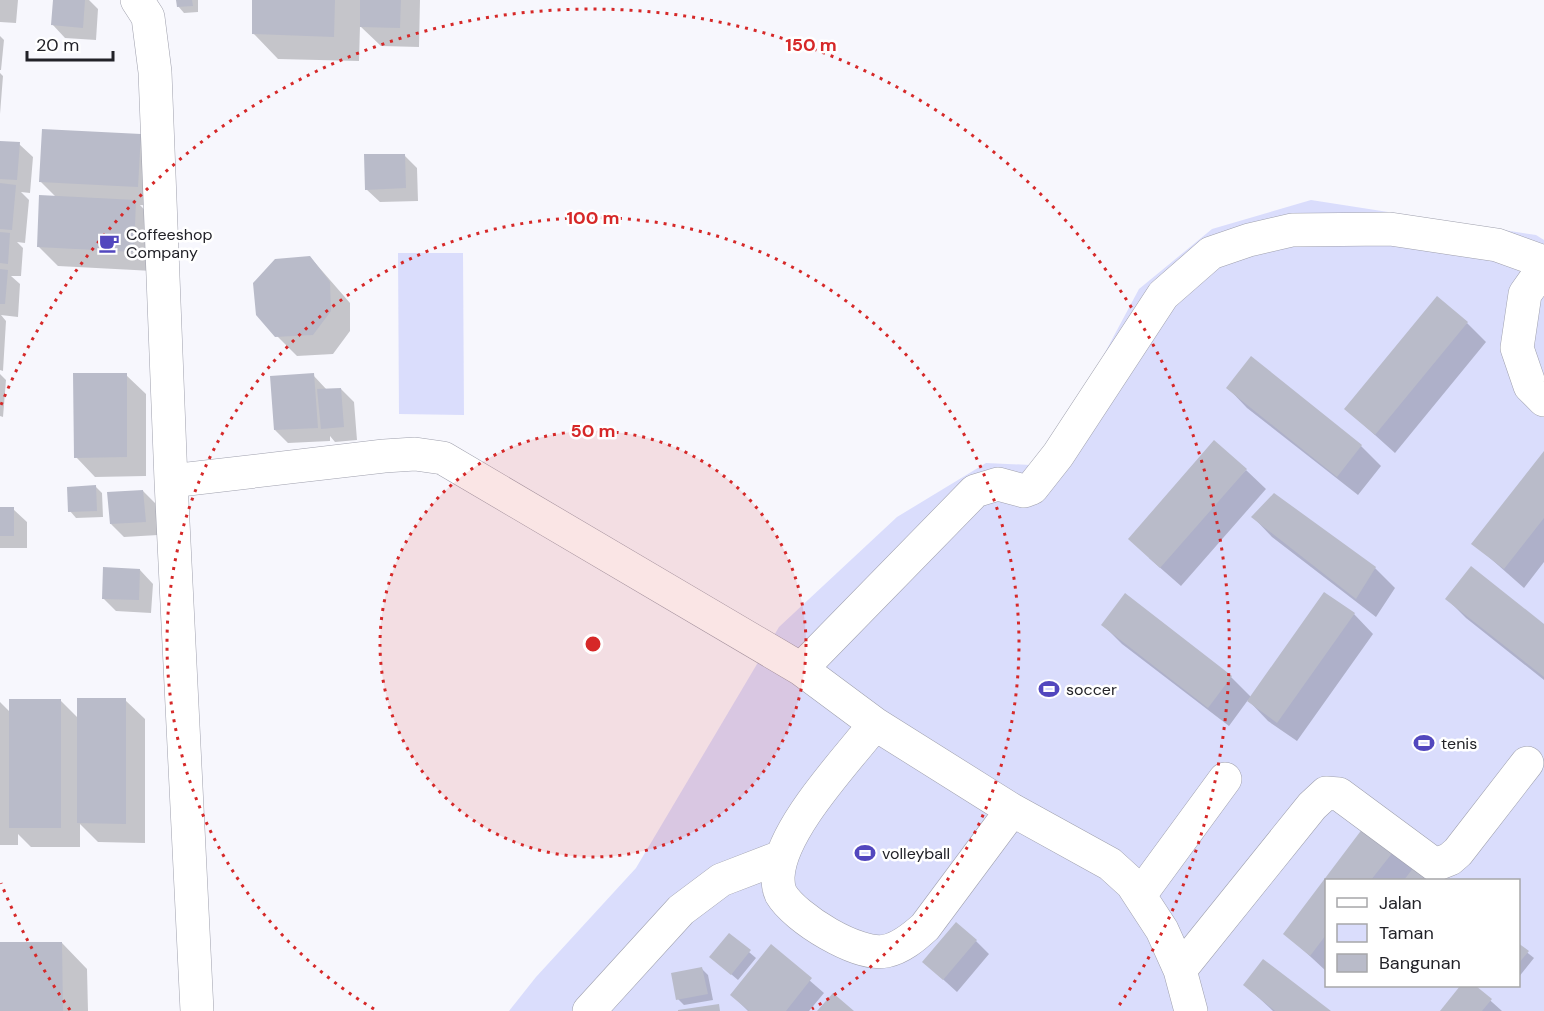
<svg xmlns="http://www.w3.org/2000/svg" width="1544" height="1011" viewBox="0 0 1544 1011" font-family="'DM Sans',sans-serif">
<rect width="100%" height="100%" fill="#f7f7fd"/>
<path fill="#daddfc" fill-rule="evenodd" d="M1311 200 1536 235 1544 240V1011H509L536 977 636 868 779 627 897 517 986 463 1031 465 1063 431 1139 289 1212 229ZM1326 880H1518V986H1326Z
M398 253H463L464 415 399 414Z"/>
<path fill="#0003" d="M0 0H18L16 23 0 22Z
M54 0H89L98 9 96 40 65 38 52 24Z
M178 0H198V12L184 13 178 6Z
M254 0H420L419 47 381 46 360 26 359 61 278 59 253 33Z
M0 36 4 40 1 70H0Z
M0 73 3 76 0 114Z
M140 136 160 155 157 206 140 205 155 221 153 271 58 266 39 247 56 197 41 182Z
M0 142 19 144 33 157 30 193 21 192 29 200 25 243 17 242 23 248 21 276H11L20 284 18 317 1 315 6 321 3 371 0 370Z
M404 155 417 168 418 201 380 202 366 189Z
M310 257 350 303V331L333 354 297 356 277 336Z
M1467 323 1486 342 1395 453 1346 409Z
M1251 358 1361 446 1381 466 1358 495 1247 408 1228 388Z
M0 374 6 380 3 417 0 416Z
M126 375 146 394V476L95 477 76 457Z
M313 375 327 390 341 389 354 402 357 440 335 442 330 436V441L288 443 275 430Z
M1544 453V562L1524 588 1473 543Z
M1246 470 1266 489 1181 586 1149 558Z
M96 487 102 493 103 517 76 518 70 511Z
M143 491 156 504 158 535 124 537 111 524Z
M0 509H13L27 522V548H0Z
M1253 517 1375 568 1395 588 1376 617 1272 537Z
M140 570 153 584 151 613 116 611 103 598Z
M1125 595 1231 677 1251 697 1354 614 1373 634 1297 741 1268 721 1248 700 1229 726 1122 644 1103 625Z
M1447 599 1544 626V680L1466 618Z
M60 700 79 719 125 700 145 719V843L98 842 80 824V847H31L18 834V845H0V702L11 713Z
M1366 826 1437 880H1326V971L1285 933Z
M729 935 756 958 738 980 718 963Z
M976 941 989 954 957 992 924 962Z
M62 943 87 969 88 1011H0V944Z
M1518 945 1534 958 1518 978Z
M771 947 824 993 809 1011H748L732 995Z
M702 969 708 975 713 1000 684 1005 678 999Z
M1245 985 1328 1011H1273Z
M1462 986H1474L1502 1011H1442Z"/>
<path fill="#b9bbc9" d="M53 0H85L83 28 51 25Z
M176 0H192L193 6 177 7Z
M252 0H335L334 37 252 34Z
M360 0H401L400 28 360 27Z
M42 129 141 134 138 187 39 182Z
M0 141 20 142 17 180 0 179Z
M364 154H405L406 188 365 190Z
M0 183 16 185 12 230 0 229Z
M39 195 136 200 134 252 37 247Z
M0 232 10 233 8 264 0 263Z
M310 256 330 282 331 311 313 335 275 337 256 315 253 283 275 259Z
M0 269 8 270 5 304H0Z
M1437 296 1468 322 1375 435 1344 409Z
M1251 356 1362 445 1337 477 1226 388Z
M73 373H127V457L74 458Z
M314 373 318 428 274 430 270 376Z
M341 388 344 427 321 429 317 389Z
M1214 440 1247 469 1160 568 1128 539Z
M1544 451V518L1504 569 1471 544Z
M96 485 97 511 68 512 67 487Z
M143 490 146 522 110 524 107 492Z
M1274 493 1376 567 1356 599 1251 517Z
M0 507H14V536H0Z
M1471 566 1544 624V677L1445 599Z
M103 567 140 569 139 600 102 599Z
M1324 592 1355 613 1277 723 1247 701Z
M1125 593 1232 676 1208 708 1101 625Z
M77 698H126V824L77 823Z
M9 699H61V828H9Z
M1366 824 1397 847 1371 880H1326V935L1310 956 1283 934Z
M1417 863 1439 880H1404Z
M956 922 977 940 943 980 922 962Z
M729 933 751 950 731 975 709 957Z
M0 942H62L63 1011H0Z
M1518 943 1529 951 1518 964Z
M771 944 812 978 786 1011H749L730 995Z
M1263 959 1288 978 1331 1011H1275L1243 985Z
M702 967 708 994 676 1000 671 973Z
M1460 986H1476L1492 999 1482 1011H1440Z
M833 993 854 1011H817Z
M719 1004 720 1011H678V1010Z"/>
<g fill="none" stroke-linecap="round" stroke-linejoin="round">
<g stroke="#9fa0ad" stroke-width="34">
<path id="minor" d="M137 0 148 17 155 72 171 481 197 1011
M1544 267 1525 294 1517 348 1530 386 1544 400
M171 481 384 456 415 454 443 458 801 669 875 724 1012 810 1110 864 1132 884 1162 930 1180 970 1191 1011
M801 669 975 491 998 484 1024 491 1032 488 1058 455 1163 295 1211 253 1249 240 1292 230 1390 229 1497 245 1544 262
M875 724C846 761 780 830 778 877 778 882 779 890 781 894 795 918 858 957 886 951 901 948 914 937 925 927L1012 810
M1140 895 1225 779
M1180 970 1312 806 1326 793 1339 794 1435 865 1450 859 1458 852 1527 763
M589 1011 681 910 721 880 781 857"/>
</g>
<use href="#minor" stroke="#fff" stroke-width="33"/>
</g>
<circle cx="593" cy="644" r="213" fill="#d62828" fill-opacity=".12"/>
<g fill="none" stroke="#d62828" stroke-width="3" stroke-dasharray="3 6">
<circle cx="593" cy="644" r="213"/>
<path d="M374 1009A426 426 0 1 1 812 1009"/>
<path d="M70 1010A638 638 0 0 1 1 883M1 405A638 638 0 1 1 1116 1010"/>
</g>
<defs>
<g id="cafe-bare" transform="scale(1.62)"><path d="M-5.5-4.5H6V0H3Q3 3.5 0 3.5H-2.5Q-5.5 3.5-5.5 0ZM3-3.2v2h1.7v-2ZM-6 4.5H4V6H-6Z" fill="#5247be" stroke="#fff" stroke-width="2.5" paint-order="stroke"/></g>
<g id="stadium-bare" transform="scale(1.62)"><path d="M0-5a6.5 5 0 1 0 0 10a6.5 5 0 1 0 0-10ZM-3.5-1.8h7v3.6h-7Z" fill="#5247be" stroke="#fff" stroke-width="2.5" paint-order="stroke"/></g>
</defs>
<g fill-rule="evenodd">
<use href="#cafe-bare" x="109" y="243"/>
<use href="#stadium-bare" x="1049" y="689"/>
<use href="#stadium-bare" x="1424" y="743"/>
<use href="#stadium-bare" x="865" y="853"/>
</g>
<g text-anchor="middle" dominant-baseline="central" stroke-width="5" stroke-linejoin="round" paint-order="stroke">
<g font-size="16" fill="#222228" stroke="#fff" text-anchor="start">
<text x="126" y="234">Coffeeshop<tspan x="126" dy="18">Company</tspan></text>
<text x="1066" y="689">soccer</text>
<text x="1441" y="743">tenis</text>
<text x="882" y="853">volleyball</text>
</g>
</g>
<circle cx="593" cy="644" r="9" fill="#d62828" stroke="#fff" stroke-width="3"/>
<g font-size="18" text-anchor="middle" font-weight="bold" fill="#d62828" stroke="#fff" stroke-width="5" stroke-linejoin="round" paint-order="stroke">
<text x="811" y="51">150 m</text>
<text x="593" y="224">100 m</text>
<text x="593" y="437">50 m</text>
</g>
<rect x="1325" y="879" width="195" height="108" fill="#ffffff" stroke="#a7a7a9" stroke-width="1.5"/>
<rect x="1337" y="898" width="30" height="9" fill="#ffffff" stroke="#a7a7a9" stroke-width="1.5"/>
<text x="1379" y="909" font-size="18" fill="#222228">Jalan</text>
<rect x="1337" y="924" width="30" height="18" fill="#daddfc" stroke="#a7a7a9" stroke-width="1.5"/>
<text x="1379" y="939" font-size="18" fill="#222228">Taman</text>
<rect x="1337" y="954" width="30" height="18" fill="#b9bbc9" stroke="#a7a7a9" stroke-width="1.5"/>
<text x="1379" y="969" font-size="18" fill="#222228">Bangunan</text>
<path d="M27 51v9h86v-9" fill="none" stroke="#222228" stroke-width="3"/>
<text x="36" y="51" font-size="18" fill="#222228" stroke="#ffffff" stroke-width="4.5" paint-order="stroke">20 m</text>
</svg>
